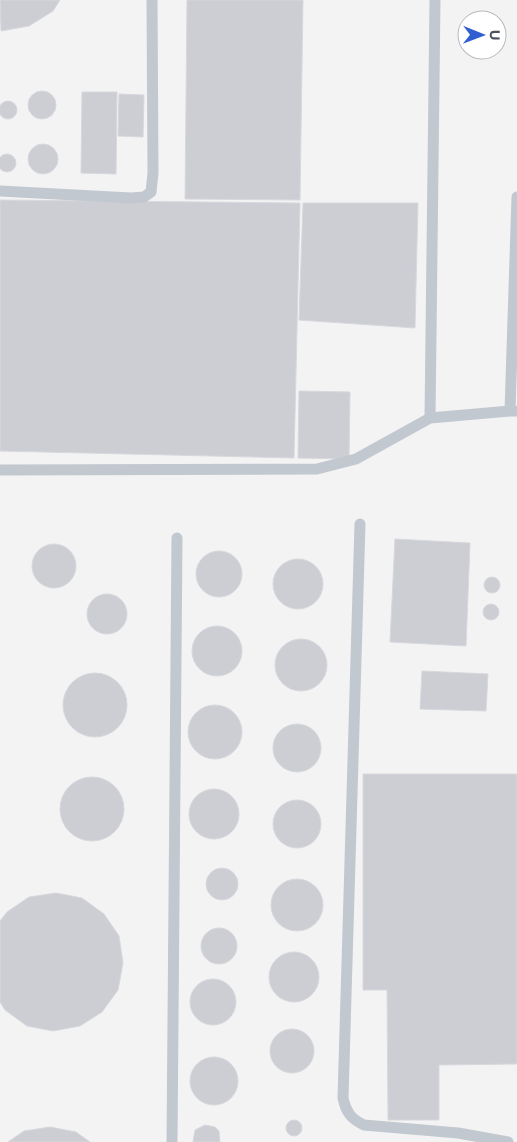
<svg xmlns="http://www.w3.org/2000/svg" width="517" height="1142" viewBox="0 0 517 1142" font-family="Montserrat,sans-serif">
<rect width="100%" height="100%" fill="#f4f3f3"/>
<path fill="#cdced4" stroke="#d7d8dd" d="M0 0H60L53 11 29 26 1 31Z
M187 0H303L300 200 185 199Z
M28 105a14 14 0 1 1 28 0a14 14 0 1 1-28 0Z
M82 92H117L116 174 81 173Z
M119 94 144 95 143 137 118 136Z
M-1 110a9 9 0 1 1 18 0a9 9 0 1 1-18 0Z
M28 159a15 15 0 1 1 30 0a15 15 0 1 1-30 0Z
M-2 163a9 9 0 1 1 18 0a9 9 0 1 1-18 0Z
M0 200 300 203 294 458 0 451Z
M303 203H418L415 328 299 320Z
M299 391 350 392 349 459 298 458Z
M395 539 470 543 466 646 390 642Z
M32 566a22 22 0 1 1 44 0a22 22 0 1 1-44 0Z
M196 574a23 23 0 1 1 46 0a23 23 0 1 1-46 0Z
M273 584a25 25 0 1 1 50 0a25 25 0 1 1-50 0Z
M484 585a8 8 0 1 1 16 0a8 8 0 1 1-16 0Z
M87 614a20 20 0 1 1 40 0a20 20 0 1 1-40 0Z
M483 612a8 8 0 1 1 16 0a8 8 0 1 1-16 0Z
M192 651a25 25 0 1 1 50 0a25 25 0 1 1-50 0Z
M275 665a26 26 0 1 1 52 0a26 26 0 1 1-52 0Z
M422 671 488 674 486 711 420 709Z
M63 705a32 32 0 1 1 64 0a32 32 0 1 1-64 0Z
M188 732a27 27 0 1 1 54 0a27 27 0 1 1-54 0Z
M273 748a24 24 0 1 1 48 0a24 24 0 1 1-48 0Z
M363 774H517V1064L439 1065V1120H388L387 990H363Z
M60 809a32 32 0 1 1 64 0a32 32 0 1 1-64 0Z
M189 814a25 25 0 1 1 50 0a25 25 0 1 1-50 0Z
M273 824a24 24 0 1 1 48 0a24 24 0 1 1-48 0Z
M206 884a16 16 0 1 1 32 0a16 16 0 1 1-32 0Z
M271 905a26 26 0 1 1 52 0a26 26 0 1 1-52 0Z
M56 893 82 898 104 914 119 936 123 963 118 990 102 1012 80 1026 53 1031 27 1026 5 1010 0 1002V921L7 912 29 897Z
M201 946a18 18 0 1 1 36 0a18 18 0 1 1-36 0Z
M269 977a25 25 0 1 1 50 0a25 25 0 1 1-50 0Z
M190 1002a23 23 0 1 1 46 0a23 23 0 1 1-46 0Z
M270 1051a22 22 0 1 1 44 0a22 22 0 1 1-44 0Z
M190 1081a24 24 0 1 1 48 0a24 24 0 1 1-48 0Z
M286 1128a8 8 0 1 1 16 0a8 8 0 1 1-16 0Z
M205 1125 215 1127 219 1131 220 1142H193L195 1130Z
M50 1127 76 1132 90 1142H8L24 1131Z"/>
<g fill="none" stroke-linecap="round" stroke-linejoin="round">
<path stroke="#c2c8cf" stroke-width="11" d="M0 191 131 198 144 197 151 192 153 173 152 0
M515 411H510L517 197
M430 418 435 0
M0 470 317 469 356 459 430 418 510 411
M360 524 343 1098C346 1112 351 1119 364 1125L458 1133 508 1142
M172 1142 177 538"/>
</g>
<g transform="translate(482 35) rotate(91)"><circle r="24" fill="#ffffff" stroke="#b7babf"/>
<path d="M0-4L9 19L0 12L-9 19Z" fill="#315ed0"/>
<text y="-8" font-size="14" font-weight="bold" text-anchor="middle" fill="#4c535e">U</text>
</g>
</svg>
